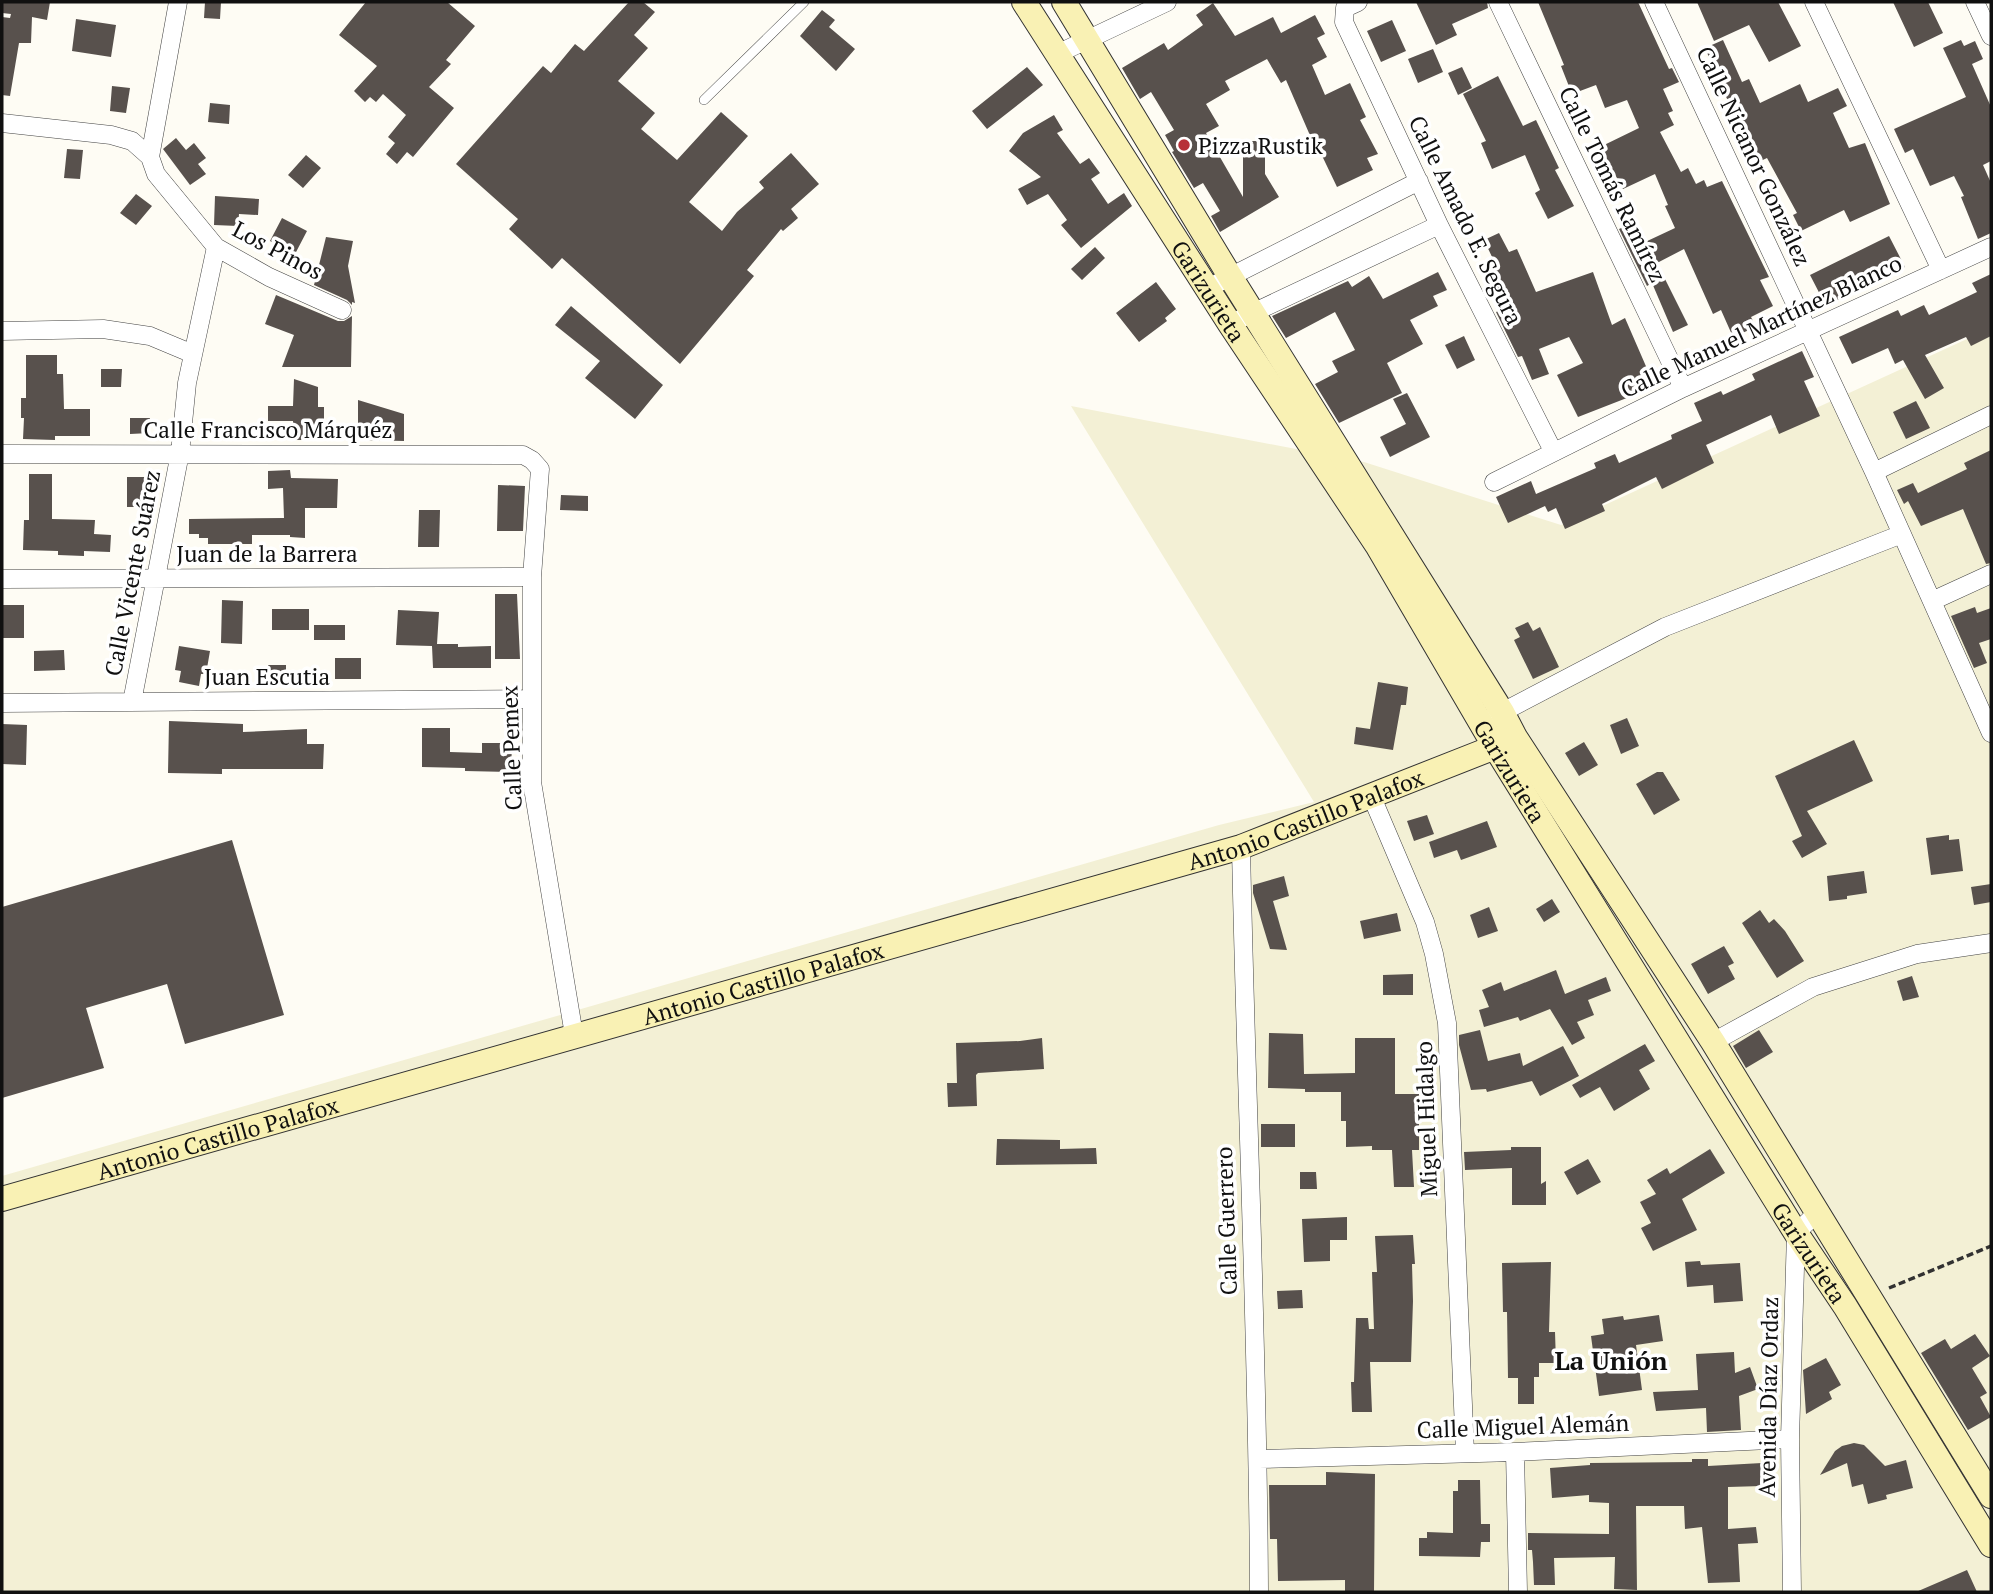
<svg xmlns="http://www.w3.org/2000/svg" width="1993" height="1594" viewBox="0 0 1993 1594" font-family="'PT Serif',serif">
<rect width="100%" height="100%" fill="#fefcf4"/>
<path fill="#f3f0d5" d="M1991 328V1592H2V1176L1219 825 1314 802 1071 406 1364 462 1561 525Z"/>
<path fill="#58514d" d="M2 2H50L47 20 32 17 31 43H19L10 96 2 95V17L10 18 11 14 2 13Z
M205 2H221L220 19 204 18Z
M366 2H447L475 26 446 60 451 64 429 87 454 108 413 157 407 152 397 164 386 154 395 143 388 137 406 115 383 94 376 102 370 97 365 102 354 91 377 66 339 35Z
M629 2H643L655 12 634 35 648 48 618 81 655 113 641 129 677 160 721 112 748 136 689 202 722 231 737 212 764 188 759 182 791 153 819 184 791 209 798 218 783 231 781 229 747 270 754 276 680 364 562 258 552 269 509 229 518 219 456 164 543 66 551 73 575 44 584 51Z
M1416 2H1487L1488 8 1452 24 1457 35 1436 45Z
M1538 2H1638L1669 69 1672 68 1679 82 1663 89 1673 111 1668 113 1674 125 1660 132 1681 172 1688 168 1696 184 1704 180 1707 187 1722 181 1769 277 1760 280 1773 306 1751 317 1756 327 1733 337 1721 310 1713 314 1684 249 1657 263 1688 325 1673 332 1652 283 1647 286 1619 229 1633 223 1643 243 1675 228 1665 206 1668 205 1655 174 1623 189 1600 147 1639 128 1627 100 1605 108 1596 85 1572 94 1561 66 1564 65Z
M1697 2H1778L1801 46 1769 62 1749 25 1714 41Z
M1893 2H1928L1943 33 1914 47Z
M1213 3 1235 36 1273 17 1281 33 1315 15 1325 34 1317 38 1327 57 1312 65 1325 95 1350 83 1366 117 1360 120 1378 154 1367 158 1373 170 1337 187 1314 139 1312 140 1286 80 1281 83 1267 59 1225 81 1230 90 1206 104 1219 126 1206 133 1243 197V141H1265V174L1279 197 1220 232 1211 216 1220 211 1203 183 1194 188 1172 152 1174 151 1165 135 1174 130 1151 92 1140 99 1122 68 1164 43 1168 50 1203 25 1196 15Z
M822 10 835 20 829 27 855 49 836 71 800 36Z
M76 19 116 25 111 57 72 51Z
M1392 20 1406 51 1381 62 1367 31Z
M1723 40 1742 82 1749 79 1760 103 1800 84 1808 102 1838 88 1847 106 1833 113 1849 148 1865 143 1890 204 1850 222 1844 210 1801 231 1793 215 1797 213 1767 158 1752 165 1729 117 1734 115 1705 48Z
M1961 40 1964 46 1975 41 1983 59 1972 64 1991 107V161L1983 165 1991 183V233L1978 239 1961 197 1964 196 1954 176 1930 186 1913 149 1905 153 1894 129 1966 97 1943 48Z
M1433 49 1443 72 1418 83 1408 59Z
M1027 67 1043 85 987 129 972 111Z
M1462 67 1472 88 1458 95 1448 73Z
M1498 76 1523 126 1536 120 1559 168 1555 170 1574 206 1548 219 1535 193 1540 190 1525 155 1492 169 1481 143 1486 141 1463 94Z
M112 86 130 88 126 113 110 111Z
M210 103 230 105 229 124 208 122Z
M1054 115 1063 130 1057 133 1080 164 1089 158 1100 173 1091 179 1108 204 1124 193 1132 206 1081 248 1061 225 1067 220 1048 194 1027 205 1018 189 1041 177 1009 151 1023 133Z
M176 138 186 150 194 143 206 158 198 164 206 174 190 185 163 149Z
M67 149 83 150 80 179 64 178Z
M306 155 321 168 303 188 288 175Z
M136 194 152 206 136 225 120 213Z
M215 196 259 199 258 215 239 214 238 226 214 225Z
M282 218 307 231 295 254 270 241Z
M1499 233 1509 252 1517 249 1536 292 1593 272 1612 325 1625 318 1655 387 1578 417 1557 375 1583 363 1569 337 1539 349 1549 374 1532 380 1522 356 1518 357 1496 312 1501 310 1495 296 1500 294 1486 262 1493 259 1484 240Z
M1889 236 1905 267 1826 306 1810 275Z
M326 237 353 241 348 266 355 303 352 302V305L347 300 314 285Z
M1095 247 1105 258 1082 280 1071 269Z
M1438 272 1447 290 1433 296 1438 306 1410 320 1423 344 1387 363 1402 393 1339 423 1315 384 1338 372 1332 361 1355 350 1335 312 1286 338 1272 316 1348 281 1352 287 1369 276 1383 299Z
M1991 274V336L1971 346 1966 337 1925 355 1944 388 1925 399 1903 360 1895 364 1888 348 1852 364 1839 337 1898 310 1901 316 1924 305 1929 315 1977 292 1972 283Z
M1156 282 1176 309 1165 318 1167 321 1139 342 1116 313Z
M276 295 338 321H344L352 316 351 367H282L294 335 265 324Z
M571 306 663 385 635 419 585 378 600 361 555 325Z
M1464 336 1475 360 1457 369 1445 345Z
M1802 351 1814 377 1804 381 1820 416 1779 434 1771 415 1706 445 1714 463 1662 489 1656 477 1602 504 1605 511 1565 529 1556 508 1548 512 1545 506 1508 523 1496 497 1531 481 1536 494 1596 468 1594 463 1615 454 1619 463 1672 439 1671 435 1702 421 1694 403 1721 391 1723 395 1755 380 1752 374Z
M26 355H57V374H63L64 409H90V436H55V440L23 439 24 418H21V398H26Z
M101 369H122L121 387H101Z
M294 379 318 387V407H324V421H318L317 440H293V421H268V406H293Z
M1407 393 1430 437 1390 457 1380 437 1406 424 1393 399Z
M358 400 404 414V441L358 440Z
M1916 401 1930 428 1906 439 1893 412Z
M130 418H150V433L130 434Z
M1991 450V563L1986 564 1963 509 1921 526 1908 501 1904 504 1897 490 1913 483 1918 493 1967 469 1964 463Z
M290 470 291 478 338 479 337 508H305V538L290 537V535H252V544H208V538H199V534H189V519L284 518 283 488 268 489V471Z
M29 474H52V519L95 520 94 534 111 535 110 552 84 551V556L58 555V551L23 550 24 520H29Z
M127 477H157V499H148V507H127Z
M498 485 525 486 523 531H497Z
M561 495 588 496V511L560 510Z
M419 510H440L439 547H418Z
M495 594H517L520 659H495Z
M222 600 243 601 242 644 221 643Z
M2 605H24V638H2Z
M1975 607 1977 613 1991 608V639L1979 643 1987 663 1974 668 1951 616Z
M272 609H309V630H272Z
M398 610 439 612 437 644H458V647L491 646V668H433L432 646 396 645Z
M1528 622 1533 631 1540 627 1559 667 1533 679 1514 640 1520 637 1515 628Z
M314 625H345V640H314Z
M179 646 210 651 206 674H201L199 686 179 682 181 671 175 670Z
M64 650 65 670 34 671V651Z
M335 658H361V679H335Z
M268 665H286V682H268Z
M1378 682 1408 687 1406 705H1401L1393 750 1354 744 1356 727 1370 729Z
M1627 718 1639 746 1621 754 1610 725Z
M169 721 243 724V732L307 729V744H324L323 769H222V774L168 773Z
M2 724 27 725 26 765 2 764Z
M422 728H450V752L482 753V743H512L511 772 465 771V768L422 767Z
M1854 740 1873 781 1807 811 1827 844 1802 858 1792 841 1802 836 1775 776Z
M1584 742 1598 765 1579 776 1565 753Z
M1657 772H1663L1680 800 1654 815 1636 784Z
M1427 815 1434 834 1414 841 1407 821Z
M1487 821 1497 847 1461 860 1457 850 1434 858 1429 842Z
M1949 835V840L1959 839 1963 871 1931 875 1926 838Z
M232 840 284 1015 185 1044 167 984 86 1008 104 1068 2 1098V907Z
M1864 871 1867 893 1847 896V899L1829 901 1827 876Z
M1284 876 1289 896 1273 901 1287 950 1270 949 1253 893V885Z
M1991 884V902L1974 905 1971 887Z
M1552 899 1560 912 1544 922 1536 909Z
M1489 907 1498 931 1478 938 1470 915Z
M1760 910 1769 923 1774 919 1785 931 1804 961 1777 978 1742 923Z
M1397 913 1401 931 1364 939 1360 921Z
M1724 946 1734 963 1728 966 1735 979 1708 994 1691 964Z
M1556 970 1565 994 1606 977 1611 991 1588 1000 1594 1015 1577 1022 1585 1038 1572 1045 1550 1009 1520 1021 1518 1017 1484 1027 1479 1010 1489 1007 1482 990 1501 982 1504 991Z
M1413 974V995H1383V975Z
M1912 976 1919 997 1903 1001 1897 981Z
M1480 1030 1488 1061 1520 1053 1523 1066 1563 1046 1579 1076 1540 1096 1532 1081 1487 1092 1486 1089 1471 1090 1459 1045V1035Z
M1759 1030 1773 1052 1746 1068 1733 1046Z
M1269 1033 1303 1034 1304 1074 1355 1073V1038H1395V1094H1419V1150H1412L1414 1187H1394L1392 1150H1372V1146L1346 1147V1121H1341V1092H1305V1089L1268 1088Z
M1042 1038 1044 1069 978 1073 976 1075 977 1106 948 1107 947 1083H957L956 1043 1020 1041Z
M1645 1044 1655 1061 1639 1070 1650 1089 1614 1111 1600 1087 1580 1098 1572 1085Z
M1261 1124H1295V1147H1261Z
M997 1139 1060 1140V1149L1096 1148 1097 1164 996 1165Z
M1511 1147H1541V1184L1546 1181V1205H1512V1168L1465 1170 1464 1152 1511 1150Z
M1710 1149 1725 1173 1682 1199 1697 1230 1653 1251 1641 1228 1651 1223 1640 1202 1656 1194 1647 1180 1667 1168 1670 1174Z
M1588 1159 1601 1182 1577 1195 1564 1172Z
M1300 1172H1316L1317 1189H1300Z
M1347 1217V1240H1330V1261L1304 1262 1302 1219Z
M1413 1235 1415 1264H1412L1413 1301 1411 1362H1370L1372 1412H1352L1351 1382H1354L1356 1318H1368L1369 1329H1374L1372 1272H1377L1375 1236Z
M1700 1261 1701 1265 1740 1263 1743 1301 1714 1303 1713 1285 1687 1287 1685 1262Z
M1551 1262 1549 1332H1555L1556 1363H1539V1377H1534V1404H1518V1378H1508L1507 1312H1503L1502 1263Z
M1302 1290 1303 1308 1278 1309 1277 1291Z
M1659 1315 1663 1341 1636 1345 1642 1390 1599 1396 1591 1336 1604 1334 1602 1319 1623 1316 1624 1320Z
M1975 1334 1990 1356 1972 1368 1987 1393 1980 1397 1991 1417 1968 1430 1921 1353 1945 1339 1951 1349Z
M1734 1352 1735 1373 1750 1367 1758 1389 1739 1396 1741 1430 1707 1432 1706 1408 1656 1411 1653 1392 1698 1390 1696 1354Z
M1826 1358 1841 1385 1829 1392 1832 1399 1806 1414 1803 1370Z
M1854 1443 1864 1445 1885 1466 1906 1460 1913 1488 1886 1495 1887 1499 1868 1504 1863 1484 1852 1487 1847 1463 1820 1475 1835 1451 1842 1446Z
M1692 1459H1708V1466L1762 1463V1486L1728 1487V1529L1756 1527 1758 1543 1738 1544 1740 1582 1708 1583 1702 1527 1685 1529 1684 1506H1636L1637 1590 1614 1589 1615 1557 1554 1558 1555 1585H1534L1533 1562 1532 1550H1528V1533L1609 1534V1503L1589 1502V1495L1552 1498 1550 1468 1590 1465V1463L1692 1462Z
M1326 1472 1375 1474 1374 1592H1345V1580L1278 1581 1277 1539H1270L1269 1485H1326Z
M1458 1480H1480L1481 1524H1490V1542H1481L1480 1557 1419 1556V1538H1427V1532L1453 1533V1491H1458Z
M1967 1570 1977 1592H1916Z"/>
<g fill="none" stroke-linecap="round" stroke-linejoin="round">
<g stroke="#434343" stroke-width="10">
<path id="lane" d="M704 100 804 2"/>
</g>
<g stroke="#434343" stroke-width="19">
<path id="street" d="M178 2 150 157 156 174 216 247 269 277 342 310
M1358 2 1345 8 1344 22 1439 225 1553 451
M1498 2 1683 388
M1654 2 1874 472 1991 733
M1814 2 1941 270
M1975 2 1991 36
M1057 54 1167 2
M2 123 111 135 132 141 150 157
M1208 288 1419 181
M1242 318 1439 225
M2 331 103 329 150 336 193 354
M2 454 523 455 532 460 540 469 532 577V782L574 1035
M1874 472 1991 415
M1494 482 1683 388 1991 247
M2 579 532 577
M1932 601 1991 574
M132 702 180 453 187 383 216 247
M2 703 532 699
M1493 717 1665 627 1902 534
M1371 795 1425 922 1434 954 1447 1023 1465 1453
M1241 847C1246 1096 1258 1344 1259 1592
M1713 1042 1813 987 1917 954 1991 943
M1515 1452 1518 1592
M1259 1459 1515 1452 1790 1439
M1792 1592 1790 1439 1796 1233 1818 1212"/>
</g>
<g stroke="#323232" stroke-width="26">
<g id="secondary">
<path id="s1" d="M1024 2 1230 324 1377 545 1495 747 1796 1233 1845 1306 1991 1545"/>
<path d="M1064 2 1231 278 1502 712 1515 737 1713 1042 1991 1496"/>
<path id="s2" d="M2 1199 1241 847 1495 747 1508 740"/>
</g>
</g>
<path stroke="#323232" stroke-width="3.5" stroke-dasharray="7 3.5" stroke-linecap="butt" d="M1889 1288 1991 1246"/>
<use href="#lane" stroke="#fff" stroke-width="9"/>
<use href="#street" stroke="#fff" stroke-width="18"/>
<use href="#secondary" stroke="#f9f1b4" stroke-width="24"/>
</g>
<circle fill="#b73138" stroke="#fff" stroke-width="2.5" cx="1184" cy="145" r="7"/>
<g text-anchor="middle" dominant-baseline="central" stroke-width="7" stroke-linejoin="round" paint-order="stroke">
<g font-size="23" fill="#101010" stroke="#fff" text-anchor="start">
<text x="1198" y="145">Pizza Rustik</text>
</g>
<g font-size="23" fill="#101010" stroke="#fff">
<text transform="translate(1754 156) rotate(65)">Calle Nicanor González</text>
<text transform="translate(1613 184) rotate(64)">Calle Tomás Ramírez</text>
<text transform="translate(1466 220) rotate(64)">Calle Amado E. Segura</text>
<text transform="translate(278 250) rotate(28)">Los Pinos</text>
<text stroke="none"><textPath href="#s1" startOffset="343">Garizurieta</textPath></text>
<text transform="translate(1761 326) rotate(-25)">Calle Manuel Martínez Blanco</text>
<text x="268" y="429">Calle Francisco Márquéz</text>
<text x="267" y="553">Juan de la Barrera</text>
<text transform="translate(132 573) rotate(-79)">Calle Vicente Suárez</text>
<text x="267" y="676">Juan Escutia</text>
<text transform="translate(511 748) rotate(-92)">Calle Pemex</text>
<text stroke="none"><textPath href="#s1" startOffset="910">Garizurieta</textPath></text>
<text stroke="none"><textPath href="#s2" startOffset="1358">Antonio Castillo Palafox</textPath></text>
<text stroke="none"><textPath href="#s2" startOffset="791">Antonio Castillo Palafox</textPath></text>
<text transform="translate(1426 1119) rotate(-92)">Miguel Hidalgo</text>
<text stroke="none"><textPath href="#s2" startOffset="224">Antonio Castillo Palafox</textPath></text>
<text transform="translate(1226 1221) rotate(-92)">Calle Guerrero</text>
<text stroke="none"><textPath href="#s1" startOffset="1477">Garizurieta</textPath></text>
<text transform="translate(1768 1397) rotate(-89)">Avenida Díaz Ordaz</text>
<text transform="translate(1523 1426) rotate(-2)">Calle Miguel Alemán</text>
</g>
<g font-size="26" font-weight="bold" fill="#101010" stroke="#fff">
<text x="1611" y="1360">La Unión</text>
</g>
</g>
<rect width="1993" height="1594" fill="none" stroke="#101010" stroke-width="7"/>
</svg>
